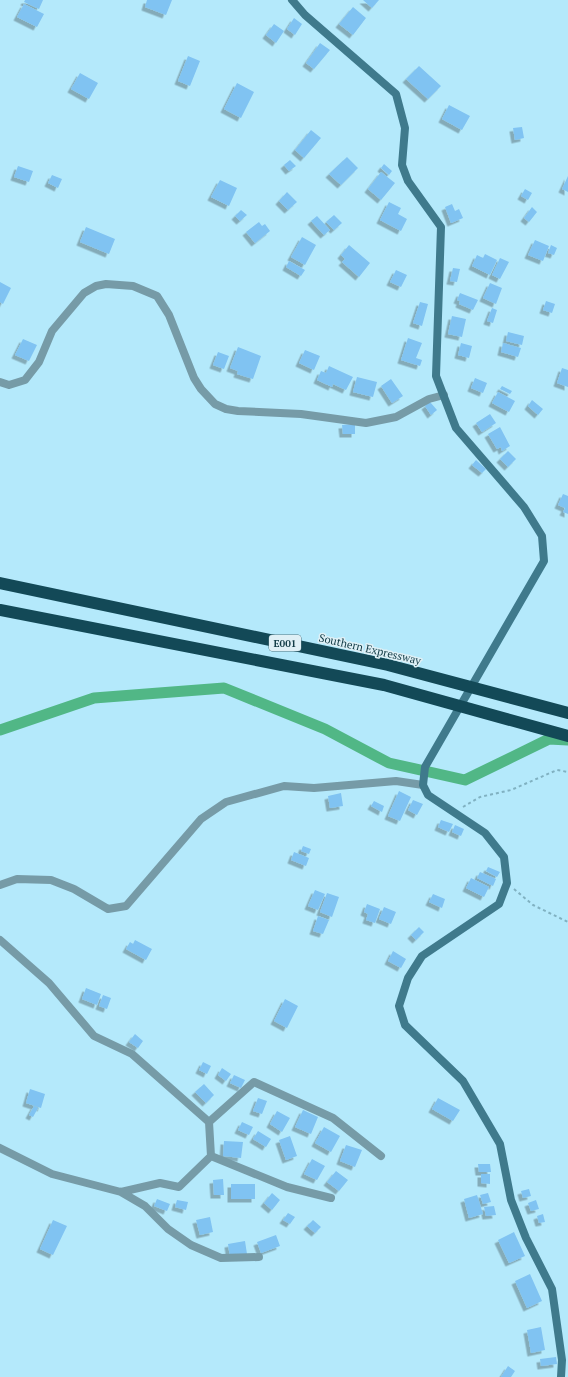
<svg xmlns="http://www.w3.org/2000/svg" width="568" height="1377" viewBox="0 0 568 1377" font-family="'PT Serif',serif">
<defs>
<filter id="shadow"><feDropShadow dx="-3.5" dy="3.5" stdDeviation="0" flood-color="#0004"/></filter>
</defs>
<rect width="100%" height="100%" fill="#b4e9fb"/>
<g fill="none" stroke-linecap="round" stroke-linejoin="round">
<path stroke="#51b786" stroke-width="11" d="M0 730 94 698 224 688 325 729 389 763 465 780 549 739 568 740"/>
</g>
<path fill="#80c3f2" filter="url(#shadow)" d="M25 0H43L39 9 24 2Z
M147 0H172L166 15 145 7Z
M363 0H379L372 8Z
M24 4 44 14 37 27 17 17Z
M353 7 366 18 353 35 339 24Z
M294 18 302 24 295 35 287 29Z
M274 24 284 31 276 43 266 35Z
M320 43 330 50 314 69 306 63Z
M188 56 200 61 190 86 178 81Z
M419 66 441 86 428 99 406 79Z
M80 73 98 83 89 99 71 89Z
M237 83 254 92 241 118 224 109Z
M449 105 470 116 462 130 442 119Z
M522 127 524 138 515 140 513 128Z
M311 130 321 138 304 158 295 150Z
M347 157 358 168 341 185 329 174Z
M290 160 296 166 289 171 284 165Z
M384 164 392 171 389 175 381 168Z
M18 166 33 171 29 182 14 177Z
M381 172 395 183 381 200 368 189Z
M52 175 62 179 58 188 48 183Z
M568 176V192L562 189Z
M220 180 237 188 229 206 211 197Z
M525 189 532 193 528 200 521 196Z
M287 192 297 202 288 210 279 201Z
M389 202 401 208 398 214 407 219 401 231 380 220Z
M452 204 455 211 459 209 463 218 451 223 445 207Z
M532 207 537 212 529 222 524 218Z
M241 210 247 215 240 221 235 216Z
M334 215 342 223 334 230 326 222Z
M317 216 330 230 324 235 311 221Z
M259 222 262 226 265 224 270 231 255 243 246 232Z
M86 227 115 239 109 254 80 242Z
M302 237 316 245 305 265 291 257Z
M535 240 549 246 543 261 528 255Z
M349 245 370 263 359 277 342 262 345 259 341 255Z
M551 245 557 248 554 255 548 253Z
M485 254 497 260 490 275 472 266 477 255 483 258Z
M500 258 509 262 500 279 492 275Z
M289 261 305 270 301 276 286 267Z
M453 268 460 269 457 282 450 281Z
M396 270 407 275 401 287 390 282Z
M0 282 11 288 3 304 0 302Z
M490 283 502 288 496 304 483 298Z
M460 293 478 300 473 310 459 304 460 301 457 300Z
M546 301 555 304 552 313 543 310Z
M420 302 428 304 422 326 413 323Z
M492 308 497 310 493 323 487 321Z
M452 316 466 319 462 337 448 334Z
M508 332 524 336 522 345 506 341Z
M408 338 422 343 416 358 422 360 420 366 401 360Z
M23 339 37 345 29 361 15 355Z
M461 343 472 346 469 358 458 355Z
M503 343 521 348 518 357 501 352Z
M238 347 261 356 253 379 237 374 238 371 230 368Z
M305 350 320 356 314 370 299 363Z
M218 352 229 356 224 369 213 365Z
M329 366 353 377 346 390 333 384 332 387 317 380 321 371 326 373Z
M562 368 568 370V387L557 383Z
M357 377 377 382 373 397 353 392Z
M475 378 487 383 483 393 471 388Z
M391 379 403 396 392 403 381 386Z
M502 386 512 391 510 394 500 389Z
M498 392 515 401 509 412 492 403Z
M532 400 543 409 538 415 528 406Z
M430 402 437 410 431 415 425 406Z
M490 414 496 423 482 432 476 423Z
M355 424V434H343L342 425Z
M500 427 510 446 502 451 501 447 497 449 488 434Z
M508 451 516 459 508 467 500 459Z
M476 460 486 469 482 473 472 465Z
M563 494 568 496V514L563 512 565 508 558 505Z
M399 791 411 797 400 821 388 816Z
M341 793 343 806 330 808 328 796Z
M413 800 423 804 417 815 408 810Z
M374 801 384 806 382 812 371 806Z
M441 820 453 824 449 832 438 827Z
M455 825 464 829 461 836 452 832Z
M303 846 311 849 309 854 301 851Z
M294 852 309 858 306 866 291 860Z
M488 867 500 872 497 877 486 871Z
M480 872 496 879 493 886 477 878Z
M471 878 489 887 484 897 466 888Z
M315 890 325 894 318 910 308 906Z
M327 893 339 897 332 917 320 912Z
M433 894 445 899 442 908 429 902Z
M367 904 380 909 375 923 366 920 368 914 364 912Z
M384 907 396 912 391 924 379 919Z
M318 916 329 920 323 934 313 931Z
M419 927 424 932 416 940 411 935Z
M135 940 152 949 146 960 126 949 130 942 133 944Z
M393 951 406 959 401 968 388 961Z
M86 988 101 994 97 1005 82 999Z
M103 995 111 998 107 1009 99 1006Z
M285 999 298 1006 287 1028 274 1021Z
M135 1034 143 1041 138 1048 129 1042Z
M203 1062 211 1066 207 1074 199 1070Z
M222 1068 231 1074 226 1081 218 1075Z
M234 1075 245 1080 241 1088 230 1083Z
M204 1084 214 1095 206 1103 195 1092Z
M30 1089 45 1094 41 1108 26 1103Z
M258 1098 267 1101 262 1114 253 1111Z
M438 1098 460 1110 453 1121 432 1109Z
M34 1106 38 1108 33 1117 29 1115Z
M303 1110 318 1117 311 1134 295 1127Z
M277 1111 290 1118 282 1132 270 1124Z
M242 1122 253 1127 249 1135 238 1130Z
M324 1127 340 1136 331 1152 315 1143Z
M258 1131 271 1139 266 1147 253 1139Z
M290 1136 297 1156 286 1160 279 1140Z
M224 1141 243 1142 241 1158 223 1156Z
M346 1145 362 1150 355 1167 340 1161Z
M312 1159 325 1166 317 1180 304 1174Z
M478 1164H490L491 1172H479Z
M336 1171 348 1180 339 1191 327 1182Z
M481 1174H490V1184L481 1183Z
M223 1179 224 1195H214L213 1180Z
M231 1184H255V1199H231Z
M529 1189 531 1196 523 1198 521 1191Z
M272 1193 280 1200 272 1210 264 1203Z
M488 1193 491 1202 483 1204 480 1195Z
M477 1195 483 1214 469 1218 464 1199Z
M157 1199 170 1204 167 1211 154 1206Z
M177 1200 188 1202 186 1210 175 1207Z
M536 1200 539 1209 531 1211 528 1203Z
M494 1206 496 1215 486 1216 484 1207Z
M288 1213 295 1217 290 1224 283 1220Z
M543 1214 545 1222 539 1223 537 1216Z
M210 1217 213 1232 200 1235 196 1220Z
M53 1220 67 1226 53 1255 40 1249Z
M313 1220 321 1227 315 1233 307 1226Z
M514 1232 525 1256 509 1263 498 1240Z
M276 1235 280 1246 261 1253 257 1242Z
M245 1241 247 1254 230 1257 228 1244Z
M530 1274 542 1301 527 1308 515 1281Z
M541 1327 545 1350 531 1353 527 1330Z
M556 1357 557 1364 541 1366 540 1359Z
M508 1366 515 1371 511 1377H501Z"/>
<g fill="none" stroke-linecap="round" stroke-linejoin="round">
<path stroke="#80b1c1" stroke-width="2" stroke-dasharray="3 3" stroke-linecap="butt" d="M463 807 480 797 511 790 557 770 568 772
M514 889 533 905 568 922"/>
<path stroke="#769ba7" stroke-width="8" d="M0 382 9 385 25 380 39 362 52 331 84 293 96 286 106 284 133 286 157 296 169 315 194 378 201 389 215 404 226 409 238 411 301 414 366 423 396 417 429 399 444 395
M0 885 17 879 51 880 74 889 108 909 126 906 201 819 226 802 284 786 314 788 396 781 423 785
M0 940 49 983 94 1036 132 1054 209 1122 211 1156 179 1187 160 1183 121 1192 52 1174 0 1148
M209 1122 254 1082 333 1118 381 1156
M211 1156 287 1187 331 1198
M121 1192 145 1206 168 1229 191 1245 221 1258 259 1257"/>
<path stroke="#3f7a8c" stroke-width="8" d="M292 0 305 15 396 94 405 128 402 165 408 181 441 227 436 376 456 428 524 507 542 536 544 561 425 767 423 785 428 795 485 833 504 857 507 883 499 904 422 956 408 978 399 1006 405 1025 463 1081 500 1144 511 1200 526 1238 552 1289 562 1360 561 1377"/>
<path stroke="#134957" stroke-width="12" d="M0 583 388 665 568 713
M0 610 384 685 568 736"/>
</g>
<g text-anchor="middle" dominant-baseline="central" stroke-width="3" stroke-linejoin="round" paint-order="stroke">
<rect fill="#dff0f6" stroke="#50727c" stroke-width="1" x="269" y="635" width="32" height="16" rx="3"/>
<g font-size="10" font-weight="bold" fill="#123c47">
<text x="285" y="643">E001</text>
</g>
<g font-size="11" fill="#123c47" stroke="#dff0f6">
<text transform="translate(370 649) rotate(13)">Southern Expressway</text>
</g>
</g>
</svg>
